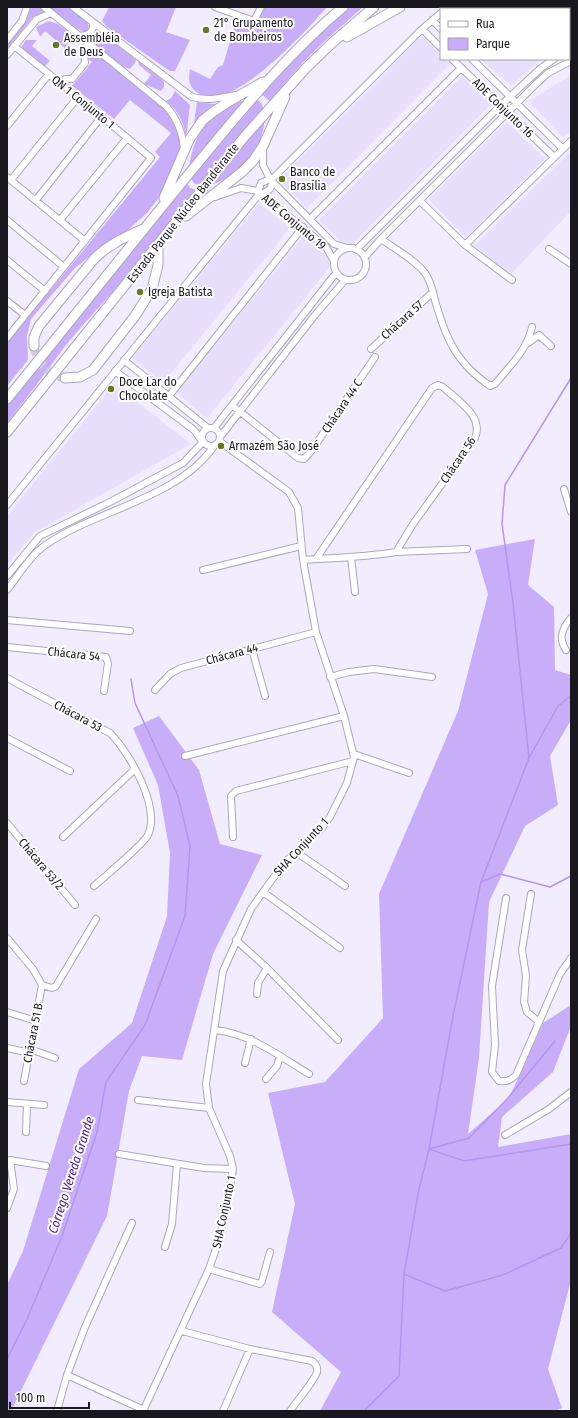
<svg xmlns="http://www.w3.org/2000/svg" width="578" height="1418" viewBox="0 0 578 1418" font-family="'Fira Sans Condensed',sans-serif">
<rect width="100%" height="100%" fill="#f2edfe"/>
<path fill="#e8dffc" d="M458 7H516L513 9H456Z
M422 36 441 55V59H445L450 64 307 208 279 180Z
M483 59H541L511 86 482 60Z
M571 75V131L563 138 529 101Z
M462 76 491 104 348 248 319 220Z
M507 122 545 159 466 237 429 200Z
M571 151V211L511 274 474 246Z
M259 203 290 228 163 383 132 358Z
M303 237 334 262 207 418 176 392Z
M114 384 191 444 34 533 7 564V516Z"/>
<path fill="#c8aef9" d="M31 7H43L45 11 33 17 7 49V45L26 21Z
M47 7H69L88 22 89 30 84 32 71 26Z
M109 7H176L166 32 190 40 175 71H170L161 65 107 27 102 21Z
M264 7H327C309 28 228 118 198 93 189 87 188 80 190 69L210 79 218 67 223 65 236 21 256 27Z
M349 7H363C330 36 296 65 271 102L257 91Z
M49 21 58 24 75 37 66 49 45 31 40 37 36 27Z
M96 28 136 60 135 63 130 69 122 67 87 39 96 34Z
M26 40H37L32 46 50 61 44 67 21 47Z
M88 47 169 112 179 132 180 146 179 160 168 186 147 213 128 230 105 244 75 268 31 319 27 336 28 360 7 386V343L160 157 155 152 171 133 130 100 114 119 72 86 92 62 82 54Z
M138 61 164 81V87L161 91 144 84 151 75 139 65Z
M175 91 190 105 186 139C185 124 178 110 166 101L171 98Z
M255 99C273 105 262 143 253 154 242 170 215 191 195 184 188 177 189 169 190 161 196 127 220 101 255 99Z
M197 102 215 104 194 123Z
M182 174 190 188 202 191C172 219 147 250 121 282 102 305 80 327 62 350 44 375 26 399 7 423V403L66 333 87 302 177 187Z
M535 539 528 585 554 607 555 670 571 675V720L550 756 558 805 525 826 489 902 479 1058 468 1134 509 1098 543 1023 571 1005V1026L553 1072 502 1117 498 1147 571 1134V1280L548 1369 562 1408 554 1411H320L341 1372 272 1312 295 1204 268 1093 325 1082 383 1018 379 894 458 711 488 594 475 550Z
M159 716 199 770 220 844 262 855 213 954 182 1060 142 1056 129 1091 107 1216 11 1411H7V1285L23 1251 79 1069 132 1023 167 916 170 853 158 785 133 728Z"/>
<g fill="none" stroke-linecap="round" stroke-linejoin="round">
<path stroke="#b594ec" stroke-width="1.5" d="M529 758 558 706 571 696
M481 882 500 874 550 887 571 876
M429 1149 469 1138 508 1098 555 1041
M429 1149 464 1161 571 1144
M404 1274 445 1291 503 1275 561 1248 571 1233
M7 1359 27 1319 62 1236 97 1132 106 1082 145 1025 185 916 190 846 178 796 135 703 131 679
M364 1411 399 1376 404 1274 419 1189 429 1149 453 1016 481 882 529 758 513 603 502 524 505 485 571 378"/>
<path stroke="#d2cddd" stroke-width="9" stroke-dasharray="9 4.5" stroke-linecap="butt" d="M34 346C37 363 48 374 65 378"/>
<g stroke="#ada6ba" stroke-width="8">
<path id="minor" d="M44 7 167 107C178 120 183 133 184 150
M73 7 192 97C207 101 221 98 236 95
M215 7 254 21 261 7
M446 9 449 7
M528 9 532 7
M432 20 441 29
M422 29 441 48
M80 36C89 35 94 32 93 23
M7 40 22 21 27 7
M569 52 571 51
M7 55 37 19 51 13
M452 59 554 157
M472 59 563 149
M61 83 65 79H72L85 63 84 54 88 43
M7 126 49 74
M263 147V165L270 179 334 244 347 248
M7 177 85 241
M11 180 78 97
M271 180 422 29 441 13
M258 191 261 183 270 179
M262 194 270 189 273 182
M215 197 241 188 258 191 326 247 334 261
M36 200 102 116
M420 201 465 245 571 141
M310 219 461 68
M7 220 64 267
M60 220 127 138
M381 239C395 249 414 259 425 273 432 282 433 295 437 307 447 342 459 365 490 386L495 384C510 366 527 350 532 327
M465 245 512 280
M334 264a16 16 0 1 1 32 0a16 16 0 1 1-32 0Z
M357 249 500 106 541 68 554 59
M549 249 571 264
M365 257 381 239 536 84 548 73 571 61
M7 260 45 291
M7 301 25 315
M7 338 151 158 94 110 14 46
M528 343 539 335 551 346
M371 349 433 292
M124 360 208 428
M115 371 194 430 202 441
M169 396 303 227
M233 406 298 458 304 459 312 450 375 357
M202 437a9 9 0 1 1 18 0a9 9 0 1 1-18 0Z
M214 428 336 273
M220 437 315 315 345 280
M564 489 571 512
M7 505 260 193
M396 552 467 549
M351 557 355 592
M303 560C334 558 366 557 396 552L413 524 475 438C484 416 458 401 443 387L438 385 432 388 316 559
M203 570 301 546
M7 576 40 536 112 501 183 463 203 442
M7 590C19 575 30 555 47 544 96 510 179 498 214 446
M7 620 130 631
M7 647 106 657 108 663 104 691
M252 649 265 696
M566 650C558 638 562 628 571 618
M330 677 349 672 374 669 432 677
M7 678 110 733C129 752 161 807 148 835 142 846 105 876 94 886
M155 690 170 674 181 668 316 632
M7 738 70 771
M354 754 409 773
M185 756 344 716
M7 823 75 905
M63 837 135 769
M233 837 231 796 236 791 353 761
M296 852 345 886
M263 892 340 948
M531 894 522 950 526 976 524 1002 527 1012 539 1022
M506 898 492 986 495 1045 492 1072 499 1081C507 1082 511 1080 516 1075L560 974 571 958
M7 938 33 969 42 985
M236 940 267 968 338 1040
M42 985 52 988 56 986 96 919
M257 994 258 983 267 968
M7 1012 36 1021
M215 1030C251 1034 278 1055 309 1074
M7 1048 30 1053
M30 1049 55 1058
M245 1063 251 1039
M266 1079 277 1066 280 1056
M24 1081 42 985
M138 1100 209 1108
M7 1102 44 1105
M26 1132 27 1104
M505 1135 549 1109 571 1092
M119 1154 204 1168 233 1169
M7 1208 14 1189 10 1160 46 1166
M165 1247 172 1224 177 1164
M209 1269 260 1284 262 1281 270 1252
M182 1331 250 1349 312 1361C316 1364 318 1367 317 1372 315 1380 296 1402 290 1411
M67 1375 144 1410
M57 1411 67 1375 85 1327 132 1223
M143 1411 209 1269 219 1240 227 1204 233 1169 230 1156 209 1108 206 1084 223 971 251 909 263 892 285 862 322 828 330 817 347 783 354 757 344 716 316 632 303 560 298 508 289 492 219 441
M223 1411 250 1349"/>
</g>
<g stroke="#ada6ba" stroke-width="11">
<path id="highway" d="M347 37 400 7
M164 198 189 140 202 121 213 112 228 102 263 82
M186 216 242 172 253 161 263 146 285 97
M34 346V337L39 326 94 259C108 245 125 237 143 229
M65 378 80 377 93 370 135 316 152 289 158 265V246
M7 399C74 317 139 234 207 152 249 101 292 50 343 7
M7 432 245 136 306 68 332 43 374 7"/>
</g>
<use href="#minor" stroke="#fff" stroke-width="6"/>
<use href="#highway" stroke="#fff" stroke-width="9"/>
</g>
<g fill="#677827" stroke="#fff" stroke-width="1.5">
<circle cx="206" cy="30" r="4"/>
<circle cx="56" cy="45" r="4"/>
<circle cx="282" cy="179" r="4"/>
<circle cx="140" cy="292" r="4"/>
<circle cx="111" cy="389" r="4"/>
<circle cx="221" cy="446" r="4"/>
</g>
<g text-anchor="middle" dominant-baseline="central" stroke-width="4" stroke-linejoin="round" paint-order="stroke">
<g font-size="12" fill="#1a181f" stroke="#fff" text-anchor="start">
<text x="214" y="23">21° Grupamento<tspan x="214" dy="14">de Bombeiros</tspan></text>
<text x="64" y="38">Assembléia<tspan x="64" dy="14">de Deus</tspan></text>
<text x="290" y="172">Banco de<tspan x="290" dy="14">Brasília</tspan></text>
<text x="148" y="292">Igreja Batista</text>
<text x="119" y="382">Doce Lar do<tspan x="119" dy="14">Chocolate</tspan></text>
<text x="229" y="446">Armazém São José</text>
</g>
<g font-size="12" fill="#1a181f" stroke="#fff">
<text transform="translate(83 102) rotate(39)">QN 1 Conjunto 1</text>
<text transform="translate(503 108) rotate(44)">ADE Conjunto 16</text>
<text transform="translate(183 213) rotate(-52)">Estrada Parque Núcleo Bandeirante</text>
<text transform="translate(294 222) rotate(40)">ADE Conjunto 19</text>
<text transform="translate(402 320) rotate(-42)">Chácara 57</text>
<text transform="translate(342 406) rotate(-56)">Chácara 44 C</text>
<text transform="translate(458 460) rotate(-56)">Chácara 56</text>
<text transform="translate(74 654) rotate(6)">Chácara 54</text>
<text transform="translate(232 654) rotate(-15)">Chácara 44</text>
<text transform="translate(78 716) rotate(28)">Chácara 53</text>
<text transform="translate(301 847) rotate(-47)">SHA Conjunto 1</text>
<text transform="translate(41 864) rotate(50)">Chácara 53/2</text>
<text transform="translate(33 1033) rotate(-79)">Chácara 51 B</text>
<text transform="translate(224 1212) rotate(-78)">SHA Conjunto 1</text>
</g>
<g font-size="13" font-style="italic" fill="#502085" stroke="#fff">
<text transform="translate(71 1175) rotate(-72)">Córrego Vereda Grande</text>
</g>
</g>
<rect width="578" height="1418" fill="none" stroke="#1a181f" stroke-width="16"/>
<rect x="440" y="8" width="130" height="52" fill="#ffffff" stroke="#a3a3a5"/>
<rect x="448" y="21" width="20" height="6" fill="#ffffff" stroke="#a3a3a5"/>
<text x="476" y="28" font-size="12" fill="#1a181f">Rua</text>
<rect x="448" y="38" width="20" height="12" fill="#c8aef9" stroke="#a3a3a5"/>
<text x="476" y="48" font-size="12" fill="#1a181f">Parque</text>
<path d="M10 1402v6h79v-6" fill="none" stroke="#1a181f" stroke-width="2"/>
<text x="16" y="1402" font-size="12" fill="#1a181f" stroke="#ffffff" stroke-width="3" paint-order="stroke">100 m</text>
</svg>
